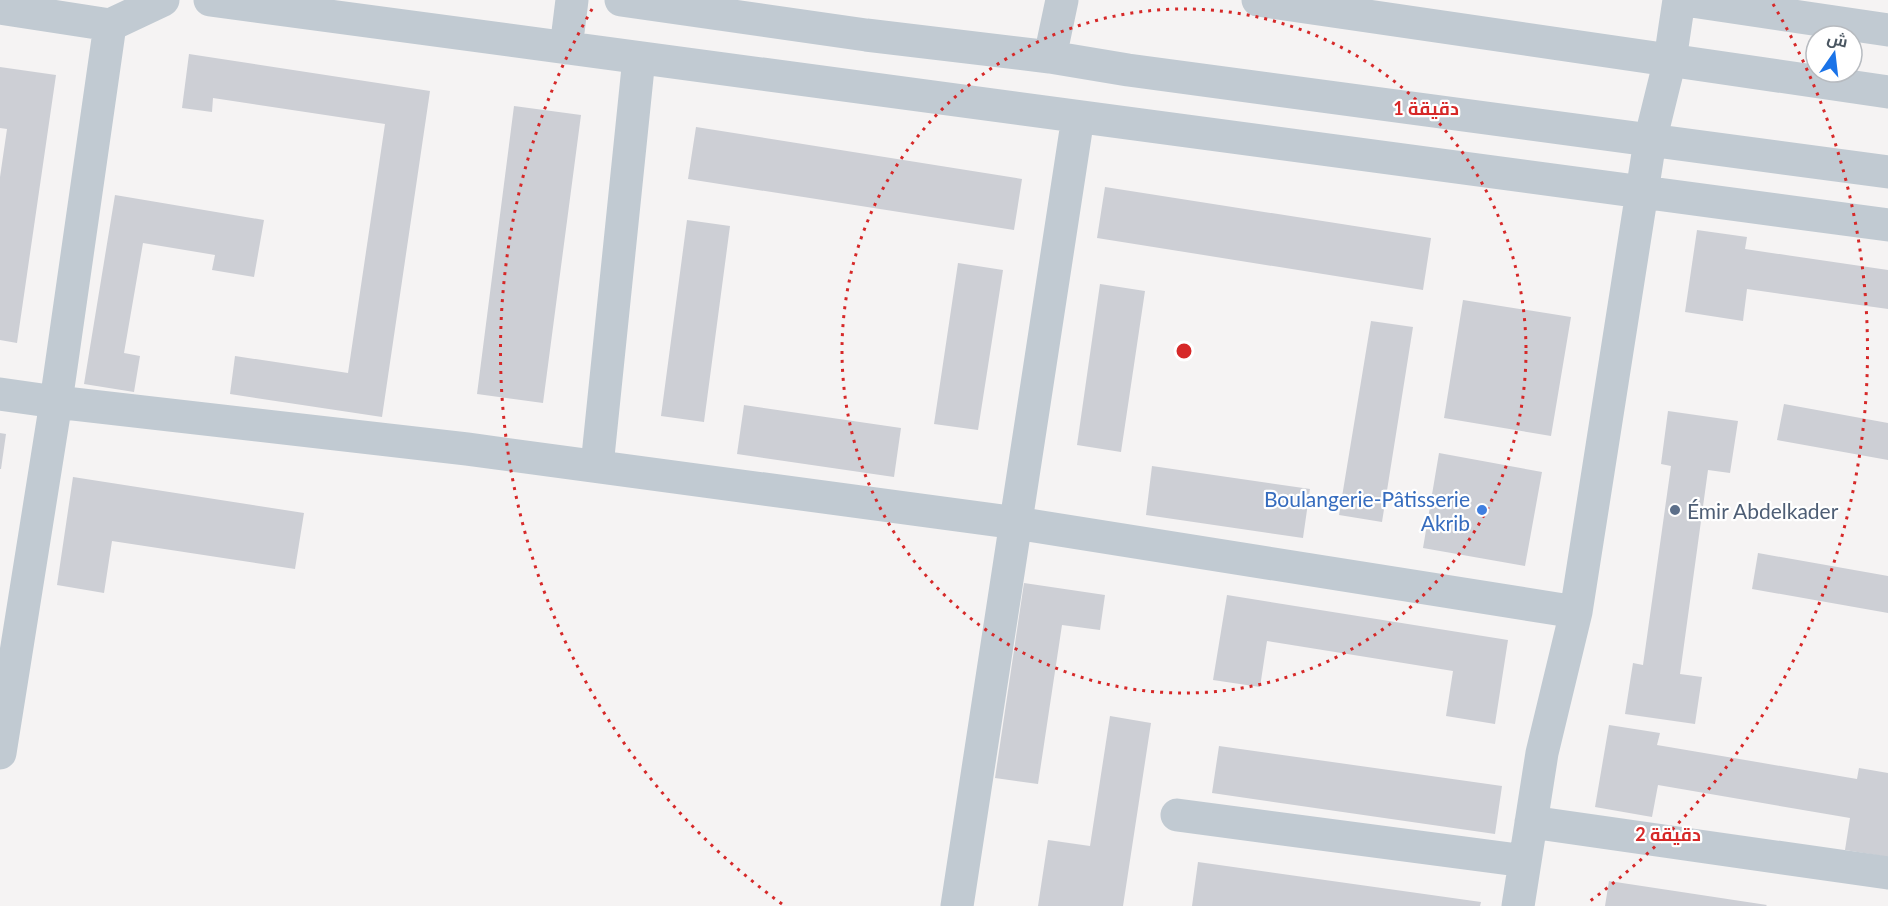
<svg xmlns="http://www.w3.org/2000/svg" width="1888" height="906" viewBox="0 0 1888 906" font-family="Lato,Cairo,sans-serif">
<rect width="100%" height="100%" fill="#f5f3f3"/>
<path fill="#cdcfd5" d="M189 54 430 91 382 417 230 394 235 356 348 373 385 124 213 98 212 112 182 108Z
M0 67 56 75 17 343 0 340V177L7 129 0 128Z
M514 106 581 115 543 403 477 394Z
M696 127 1022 179 1014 230 688 179Z
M1105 187 1431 238 1423 290 1097 238Z
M115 195 264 220 254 277 212 270 215 255 143 243 124 353 140 356 134 392 84 384Z
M687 220 730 226 704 422 661 416Z
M1697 230 1747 237 1745 249 1888 270V309L1747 289 1743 321 1685 312Z
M958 263 1003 270 978 430 934 424Z
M1100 284 1145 291 1121 452 1077 445Z
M1463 300 1571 317 1551 436 1444 418Z
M1371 321 1413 327 1382 522 1339 515Z
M1784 404 1888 423V460L1777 440Z
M744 405 901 428 894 477 737 454Z
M1668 411 1738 421 1730 473 1708 470 1680 674 1702 677 1695 724 1625 714 1633 663 1643 665 1671 466 1661 464Z
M0 433 6 434 1 469H0Z
M1439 453 1542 472 1525 566 1423 548Z
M1152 466 1310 489 1303 538 1146 515Z
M73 477 304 513 295 569 112 541 104 593 57 585Z
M1758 553 1888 576V613L1752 589Z
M1024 583 1105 595 1100 630 1062 625 1038 784 995 778Z
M1227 595 1508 640 1495 724 1446 716 1453 671 1267 641 1260 687 1213 680Z
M1110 716 1151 723 1123 906H1038L1048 840 1090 846Z
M1609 725 1660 733 1657 745 1857 779 1859 768 1888 773V857L1845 850 1850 818 1658 785 1652 817 1595 807Z
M1219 746 1502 786 1495 834 1212 793Z
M1198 862 1481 902 1480 906H1192Z
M1609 881 1767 905 1766 906H1605Z"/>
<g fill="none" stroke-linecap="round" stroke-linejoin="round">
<path stroke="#c1cad2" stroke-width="33" d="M210 0 1888 225
M621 0 866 35 1050 57 1128 70 1888 172
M1258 0 1888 92
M1685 0 1888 30
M0 8 110 25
M566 48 572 0
M1050 57 1062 0
M0 394 56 402 467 449 1016 523 1576 612
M597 466 639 58
M0 753 56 402 110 25 163 0
M1177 815 1525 861
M1531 822 1888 873
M957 906 1078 117
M1518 906 1542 753 1576 612 1650 141 1670 60 1679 0"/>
</g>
<g fill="none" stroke="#d62828" stroke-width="3" stroke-dasharray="3 6">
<circle cx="1184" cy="351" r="342"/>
<path d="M782 904A684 684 0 0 1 595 4M1773 4A684 684 0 0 1 1586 904"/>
</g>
<circle fill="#3f7fe0" stroke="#fff" stroke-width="2" cx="1482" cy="510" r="6"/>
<circle fill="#5c6f8a" stroke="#fff" stroke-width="2" cx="1675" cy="510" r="6"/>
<g text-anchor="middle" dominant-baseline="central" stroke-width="4.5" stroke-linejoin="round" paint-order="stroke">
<g font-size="21" fill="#366cbe" stroke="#fff" text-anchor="end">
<text x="1470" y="498">Boulangerie-Pâtisserie<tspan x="1470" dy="24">Akrib</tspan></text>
</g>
<g font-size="21" fill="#4e5e75" stroke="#fff" text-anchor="start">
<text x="1687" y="510">Émir Abdelkader</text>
</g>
</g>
<circle cx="1184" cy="351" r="9" fill="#d62828" stroke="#fff" stroke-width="3"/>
<g font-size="18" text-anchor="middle" font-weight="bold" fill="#d62828" stroke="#fff" stroke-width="4.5" stroke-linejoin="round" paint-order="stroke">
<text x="1426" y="115">1 دقيقة</text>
<text x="1668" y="841">2 دقيقة</text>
</g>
<g transform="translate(1834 54) rotate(14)"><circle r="28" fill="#ffffff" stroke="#b7bbc0" stroke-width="1.5"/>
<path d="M0-4.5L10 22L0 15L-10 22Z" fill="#1a73e8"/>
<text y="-9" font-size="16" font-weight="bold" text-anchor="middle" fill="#4a5661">ش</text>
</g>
</svg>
